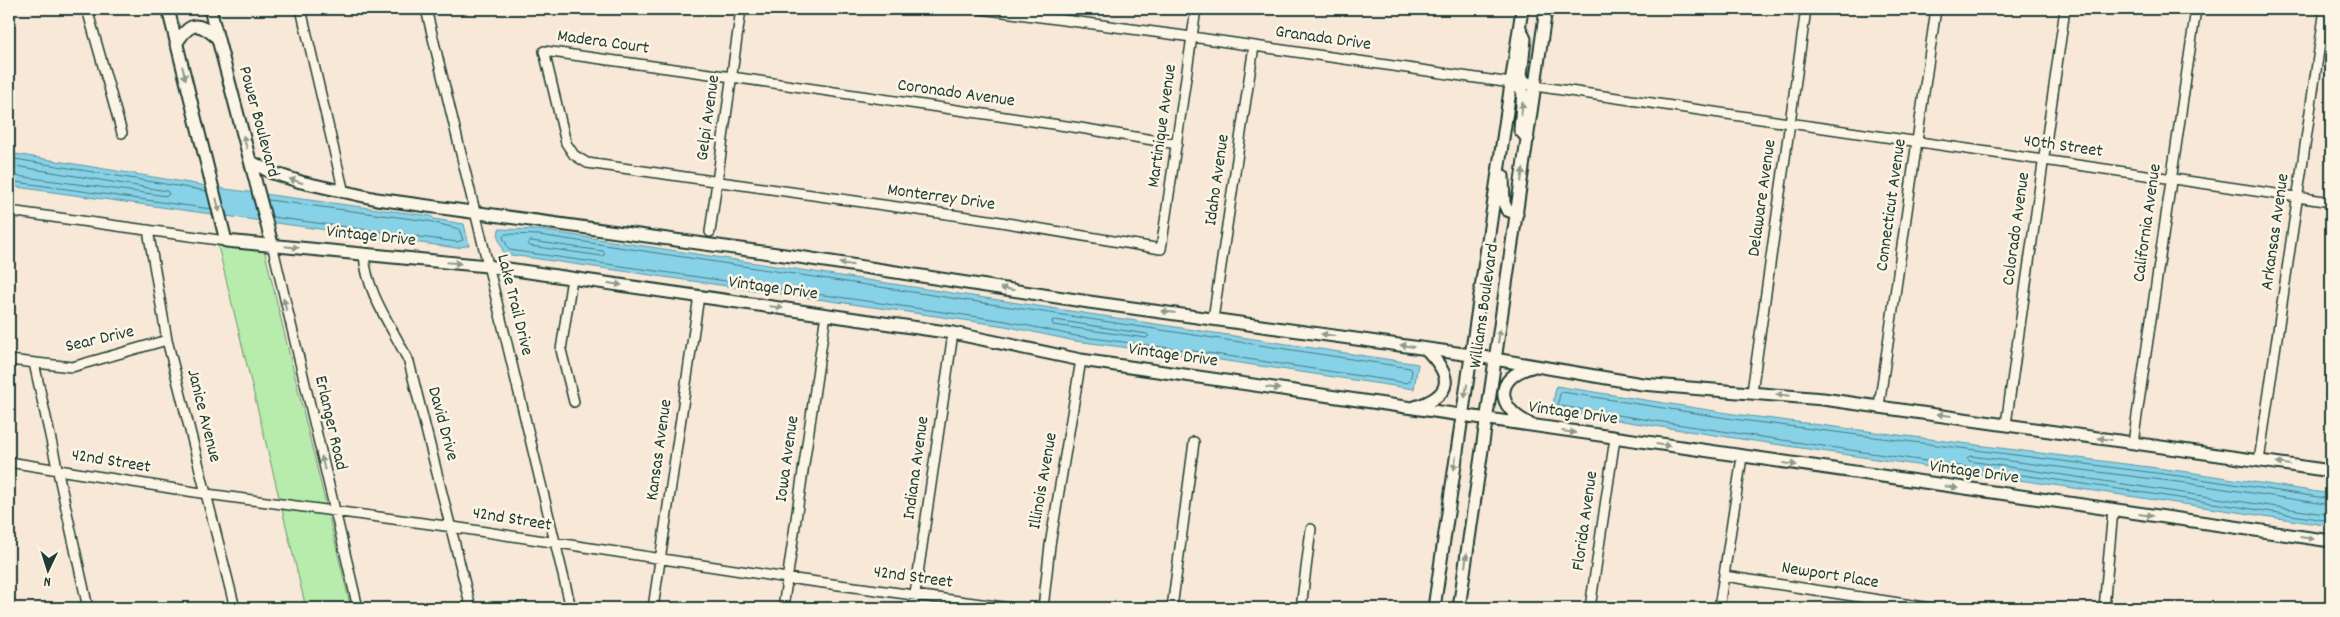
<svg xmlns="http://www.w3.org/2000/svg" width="2340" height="617" viewBox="0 0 2340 617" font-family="Dekko,sans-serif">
<rect width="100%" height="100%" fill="#f8e8d7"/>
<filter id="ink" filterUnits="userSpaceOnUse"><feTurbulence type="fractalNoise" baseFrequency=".02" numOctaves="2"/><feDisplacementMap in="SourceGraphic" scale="10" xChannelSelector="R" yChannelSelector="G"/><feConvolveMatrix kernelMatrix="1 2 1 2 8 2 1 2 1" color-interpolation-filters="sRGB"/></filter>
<g filter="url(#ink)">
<path fill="#b7ecad" stroke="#6b9470" d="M218 246 264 249 351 608H306Z"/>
<path fill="#88d2e8" stroke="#5e96a0" d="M9 153 225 189 431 216 434 219 464 224 469 245 457 248 9 186Z
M499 229 539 230 1418 364 1414 389 1200 357 1075 341 1005 326 504 254 498 237Z
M1556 386 1734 414 2188 472 2331 494V526C2072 487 1812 451 1552 410Z"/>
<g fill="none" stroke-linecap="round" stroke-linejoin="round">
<path stroke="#49797c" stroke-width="1" d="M9 158 207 191
M9 165 167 191 169 194 167 196 9 175
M9 181 211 209
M268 200 428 221 459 229 463 240 457 242 272 217
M506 234 539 235 1410 368 1412 370 1410 381 1407 383 1201 352 1076 336 1006 321 509 250 503 237Z
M531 241 603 251 605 254 602 256 530 246 528 244Z
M1055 320 1147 334 1149 336 1146 338 1053 325 1052 321Z
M2331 499 2187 477 1733 419 1562 392 1560 394 1558 403 1560 406C1817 447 2074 481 2331 521
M2331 505 2186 483 1970 456 1967 458 1969 461 2331 515"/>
<g stroke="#1f3d34" stroke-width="12">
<path id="street" d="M87 9 122 133
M301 9 344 193
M426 9 571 608
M981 9 1192 37 1511 83
M1535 86 2331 202
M1177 144 1080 128 732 77 544 51 566 143 574 155 587 163 989 220 1161 249C1173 169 1184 89 1196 9
M9 211 226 241
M148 230 167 340 235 608
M710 232 741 9
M272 244 358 608
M364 255C367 295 392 326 409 362L471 608
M572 278 561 350 574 402
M1213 319 1254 46
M9 360 72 367 167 340
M34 363 88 608
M1752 392 1806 9
M1879 406 1936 9
M2006 424 2065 9
M2133 443 2196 9
M2259 461 2325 9
M9 462 207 494 453 527 787 578 1011 608
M1724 576 1931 608
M653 608 699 296
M783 608 826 314
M913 608 953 333
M1043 608 1050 545 1081 360
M1172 608 1194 442
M1301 608 1311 529
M1590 608 1615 438
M1719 608 1742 457
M2104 608 2113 510"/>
</g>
<g stroke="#1f3d34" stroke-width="15">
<path id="secondary" d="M168 9 226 241 487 266 953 333 1081 360 2331 541
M210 9 272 244
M1520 28 1525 39 1521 76 1525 82 1535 86
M176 44C189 23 197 20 216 37
M1511 83 1518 86 1523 92 1520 130 1528 139
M250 161 270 172 301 182 377 199 799 257 1089 302 1471 355 1642 384 1823 399 2331 471
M1503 176 1504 203 1507 210 1517 214
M1415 407C1455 394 1452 376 1426 349
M1528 423C1496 407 1494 377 1532 367
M1434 608 1522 9
M1459 608 1546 9"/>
</g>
<use href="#street" stroke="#fcf5e5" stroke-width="9"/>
<use href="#secondary" stroke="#fcf5e5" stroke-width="11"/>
</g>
<defs><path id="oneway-solid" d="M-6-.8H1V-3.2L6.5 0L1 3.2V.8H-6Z" transform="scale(1.25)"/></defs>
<g fill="#8e998c">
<use href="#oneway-solid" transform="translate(184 73) rotate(75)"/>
<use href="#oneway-solid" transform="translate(1522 109) rotate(-83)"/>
<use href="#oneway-solid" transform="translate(245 142) rotate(-105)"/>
<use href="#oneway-solid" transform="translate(1522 175) rotate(-82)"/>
<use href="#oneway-solid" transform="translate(296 181) rotate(-162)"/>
<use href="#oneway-solid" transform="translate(218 205) rotate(76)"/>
<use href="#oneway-solid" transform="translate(292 247) rotate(6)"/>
<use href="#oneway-solid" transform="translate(454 263) rotate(5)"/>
<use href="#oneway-solid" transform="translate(846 264) rotate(-171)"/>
<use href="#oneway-solid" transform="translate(615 284) rotate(8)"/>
<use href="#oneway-solid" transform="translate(1007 289) rotate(-171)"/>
<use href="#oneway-solid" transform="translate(285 305) rotate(-103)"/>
<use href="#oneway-solid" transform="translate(776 307) rotate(8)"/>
<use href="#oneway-solid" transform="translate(1168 312) rotate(-172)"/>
<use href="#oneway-solid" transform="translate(1328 335) rotate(-172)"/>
<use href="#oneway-solid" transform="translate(1499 336) rotate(-82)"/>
<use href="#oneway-solid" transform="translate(1407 346) rotate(-172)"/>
<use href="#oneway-solid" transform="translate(1273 388) rotate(8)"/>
<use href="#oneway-solid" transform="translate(1466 391) rotate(99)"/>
<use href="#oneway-solid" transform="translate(1783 395) rotate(-175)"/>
<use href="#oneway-solid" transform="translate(1944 415) rotate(-172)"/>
<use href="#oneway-solid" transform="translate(1569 432) rotate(8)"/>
<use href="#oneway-solid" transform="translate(2105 439) rotate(-172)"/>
<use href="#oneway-solid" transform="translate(1663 445) rotate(8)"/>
<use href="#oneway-solid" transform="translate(323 463) rotate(-103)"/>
<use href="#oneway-solid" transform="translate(1455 463) rotate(98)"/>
<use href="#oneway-solid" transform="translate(1790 464) rotate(8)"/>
<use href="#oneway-solid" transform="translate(2283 464) rotate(-172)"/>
<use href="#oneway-solid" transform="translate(1951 487) rotate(8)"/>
<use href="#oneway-solid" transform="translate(2146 515) rotate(8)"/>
<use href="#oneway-solid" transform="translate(2307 538) rotate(8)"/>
<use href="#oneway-solid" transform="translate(1466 560) rotate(-82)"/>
</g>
</g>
<g text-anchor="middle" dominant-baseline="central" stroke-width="5" stroke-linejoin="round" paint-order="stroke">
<g font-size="18" fill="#1f3d34" stroke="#fcf5e5">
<text transform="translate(1323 39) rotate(8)">Granada Drive</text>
<text transform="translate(603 43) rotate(8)">Madera Court</text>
<text transform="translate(956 94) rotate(8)">Coronado Avenue</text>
<text transform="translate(709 118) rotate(-82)">Gelpi Avenue</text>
<text transform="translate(258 122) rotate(75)">Power Boulevard</text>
<text transform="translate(1163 126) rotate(-82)">Martinique Avenue</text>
<text transform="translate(2063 147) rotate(8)">40th Street</text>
<text transform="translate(1218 180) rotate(-82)">Idaho Avenue</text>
<text transform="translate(941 198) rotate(8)">Monterrey Drive</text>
<text transform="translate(1763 198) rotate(-82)">Delaware Avenue</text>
<text transform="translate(1892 205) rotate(-82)">Connecticut Avenue</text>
<text transform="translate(2148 223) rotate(-82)">California Avenue</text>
<text transform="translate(2017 229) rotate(-82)">Colorado Avenue</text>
<text transform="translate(2276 232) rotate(-82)">Arkansas Avenue</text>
<text transform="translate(371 237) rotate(6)">Vintage Drive</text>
<text transform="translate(773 289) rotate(8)">Vintage Drive</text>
<text transform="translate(514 305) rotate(76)">Lake Trail Drive</text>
<text transform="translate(1485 306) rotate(-82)">Williams Boulevard</text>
<text transform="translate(100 340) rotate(-13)">Sear Drive</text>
<text transform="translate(1173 356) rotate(8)">Vintage Drive</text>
<text transform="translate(1573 414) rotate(8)">Vintage Drive</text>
<text transform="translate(203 416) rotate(76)">Janice Avenue</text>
<text transform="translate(330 423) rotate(77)">Erlanger Road</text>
<text transform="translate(442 424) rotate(75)">David Drive</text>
<text transform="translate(660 450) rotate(-82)">Kansas Avenue</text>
<text transform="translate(788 459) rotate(-82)">Iowa Avenue</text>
<text transform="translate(111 462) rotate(9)">42nd Street</text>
<text transform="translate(917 468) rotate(-82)">Indiana Avenue</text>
<text transform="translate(1974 473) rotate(8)">Vintage Drive</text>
<text transform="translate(1044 481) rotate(-80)">Illinois Avenue</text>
<text transform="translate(512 520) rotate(9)">42nd Street</text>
<text transform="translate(1586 521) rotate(-82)">Florida Avenue</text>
<text transform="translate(1830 576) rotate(9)">Newport Place</text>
<text transform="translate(913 578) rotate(8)">42nd Street</text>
</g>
</g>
<rect width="2340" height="617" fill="none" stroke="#fcf5e5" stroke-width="30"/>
<rect x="15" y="15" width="2310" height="587" fill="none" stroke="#1f3d34" stroke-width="2" filter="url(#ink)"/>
<g transform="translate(48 570) rotate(184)" stroke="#fcf5e5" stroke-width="4" paint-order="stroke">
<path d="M0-4L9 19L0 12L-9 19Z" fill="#1f3d34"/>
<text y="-8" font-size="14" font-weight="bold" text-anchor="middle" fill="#1f3d34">N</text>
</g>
</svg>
